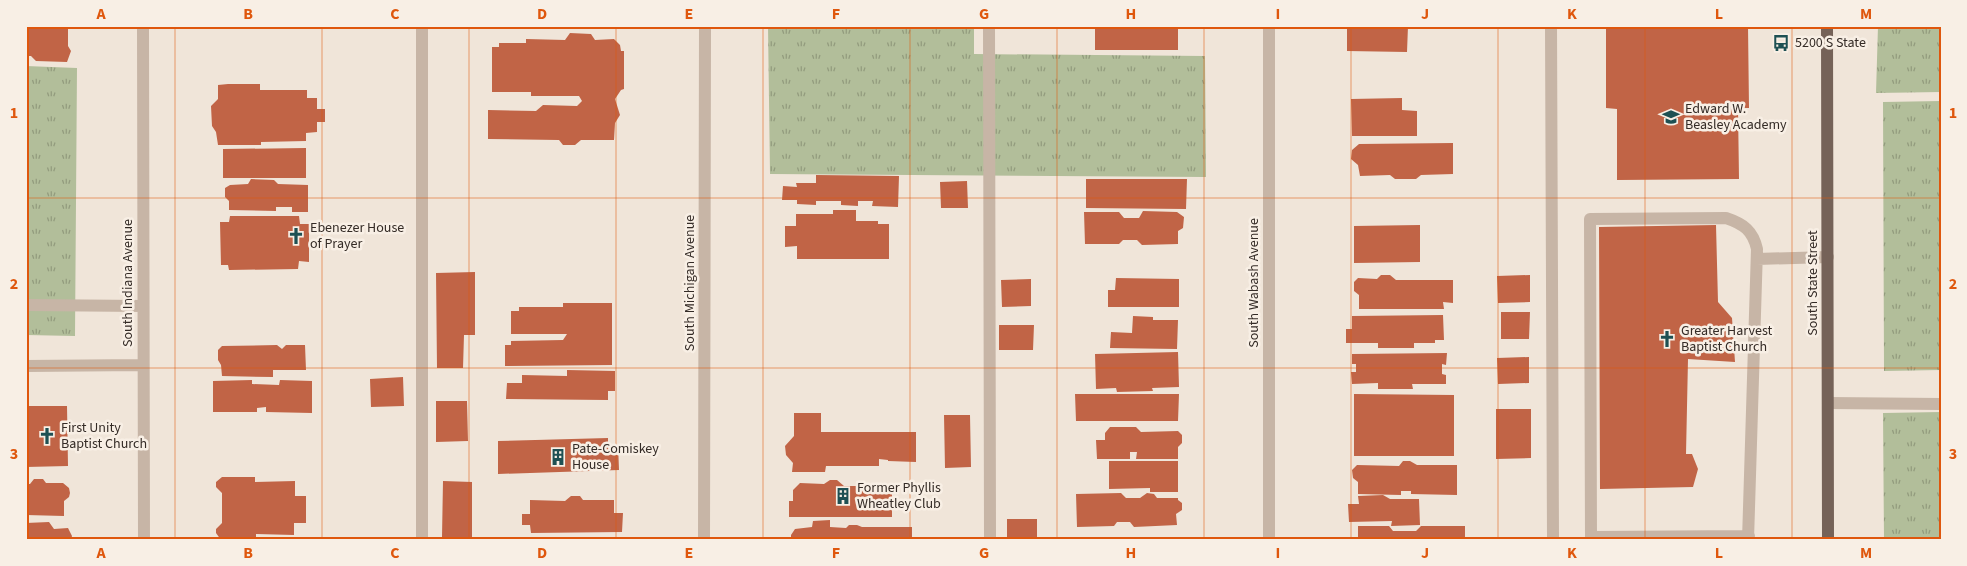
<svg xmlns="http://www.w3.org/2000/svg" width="1967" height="566" viewBox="0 0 1967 566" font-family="'Source Sans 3',sans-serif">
<defs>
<pattern id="grass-tufts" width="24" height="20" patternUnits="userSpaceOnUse" patternTransform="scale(1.25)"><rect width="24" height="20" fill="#b2be9a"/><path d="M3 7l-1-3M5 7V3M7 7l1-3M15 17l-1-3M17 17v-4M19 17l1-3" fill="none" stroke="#929b7d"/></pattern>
</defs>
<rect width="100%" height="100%" fill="#f0e5d9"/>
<path fill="url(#grass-tufts)" d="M768 26H974V54L1205 56 1206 177 770 174Z
M1878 26H1941V92L1876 93Z
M26 66 77 68 75 336 26 335Z
M1941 101V370L1884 371 1883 102Z
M1941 412V540H1884L1883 413Z"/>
<path fill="#c16446" d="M26 26H68V46L71 51 67 62 36 61 31 56H26Z
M1095 26H1178V50H1095Z
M1350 26H1408L1407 52 1347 51V28H1350Z
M1606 26H1748L1749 108H1738L1739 179 1617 180V109L1606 108Z
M570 33 591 34 595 40 614 39 620 45 621 51H624V89L621 90 615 99 620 115 615 123 614 140H581L575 145H563L559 140 488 139V110L536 111 543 105 577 106 582 101 579 96H531V92H492V47H499V43H526V39L565 40Z
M228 84H260V90H307V98H317V109H325V122H317V132L306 133V141L261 142V145H218L216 132 212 126 211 106 218 99V85Z
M1402 98V110L1417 111V136H1352L1351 99Z
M1453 143V174L1421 175 1416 179H1395L1390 175 1360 176 1358 165 1351 159 1352 150 1359 144Z
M306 148V178H223V149Z
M816 175 899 176 898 207 872 206 873 201H858V206L841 205V201H816V205L797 204V200H782L783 186 797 187 796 183H816Z
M251 179 274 180 278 184 308 185V212H292V207H276V211L229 210V201L225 197V188L230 185 248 184Z
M1086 179H1187L1186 209 1086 208Z
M967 181 968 208H941L940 182Z
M833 210H856V221H878V224H889V259H797V246L785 247V226H796V214H833Z
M1143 211 1177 212 1184 217 1183 228 1178 231V244L1142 245 1137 240H1123L1119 244H1085L1084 212H1119L1124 218H1139Z
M230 216H299L300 224H309V262L299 261 298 269 229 270 228 265H221L220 222H229Z
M1420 225V262L1354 263V226Z
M1716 225 1718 302 1732 318 1735 362 1688 359 1686 454H1692L1698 469 1693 487 1600 489 1599 227Z
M475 272V335H464L463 368H437L436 273Z
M1381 275H1390L1396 280H1453V303L1443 302 1444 309H1359V295L1354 291V282L1358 278 1377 279Z
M1530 275V302L1498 303 1497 276Z
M1116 278 1179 279V307H1108V290H1115Z
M1031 279V306L1002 307 1001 280Z
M563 303H612V365L505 366V345H511V341L563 340 567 334H511V311H519V307H563Z
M1501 312H1530L1529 339H1501Z
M1443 315 1444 340H1435V343H1414V348H1378V343H1346V329H1352V316Z
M1133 316 1153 317V320H1178L1177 349 1110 348 1111 332 1132 333Z
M999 325H1034L1033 350H999Z
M277 345 282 349 286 345H305L306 370H273V377L222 376 221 365 218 360V350L222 346Z
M1178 352 1179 387 1152 388 1153 391 1117 392 1116 388 1096 389 1095 354Z
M1447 353 1446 365 1442 364V374L1446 375V384H1412L1413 389H1378V383L1352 384 1351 372H1356V364H1352V354Z
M1529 357V383L1498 384 1497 358Z
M567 370 615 371V391H608V400L506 399 507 383H522V375L567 376Z
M403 377 404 406 371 407 370 379Z
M252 380V384L279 385 280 380 312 381V413L266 412V407L257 408V412H213V381Z
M1075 394H1179L1178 421H1076Z
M1354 394 1454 395V456H1354Z
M436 401H467L468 441 436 442Z
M26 406H67L68 466 26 467Z
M1496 409H1531V458L1496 459Z
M794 413H821V432H916V462L888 461V460L879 459V466H826L825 472H792L793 463 786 455 785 446 794 436Z
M944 415H970L971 467 945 468Z
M1110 427H1136L1141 432 1178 431 1182 435V443L1178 447V459H1136L1137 452H1130V459H1097L1096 440H1105V433Z
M608 438V444H618L619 470 498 474V441Z
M1109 461H1178V492H1150V488L1109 489Z
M1403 461H1410L1417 465H1457V495L1411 494V491H1401V495L1358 494V482L1353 478 1352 470 1357 465 1399 466Z
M222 477H255V482L295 481V496H306V523H294V535L256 534V540H221L216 533V529L222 523V493L216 487V482Z
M34 479H43L46 483H63L69 488 70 493 69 497 64 501V516L26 515V484H30Z
M830 480H837L844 486H892V517H789V501H793V490L800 483 824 484Z
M443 481 472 482V538L442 537Z
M1121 493 1126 498H1140L1147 493 1154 494 1157 498H1178V500L1182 503V510L1176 514 1177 525 1134 527 1130 522H1117L1114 526 1077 527 1076 494Z
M1383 495 1390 499H1419L1420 525 1391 526 1392 521 1349 522 1348 504H1359L1358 496Z
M571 496H580L583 500H614V513H623L622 532 531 533 530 525H522V514H530V500L565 501Z
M1007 519H1037V540H1007Z
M830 520V527L846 528 849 525H857L862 527H912V540H791V535L795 529 812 527 813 521Z
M49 522 54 529 68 528 72 536 71 540H26V523Z
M1358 526H1389L1393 531H1416L1421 526H1465V540H1358Z"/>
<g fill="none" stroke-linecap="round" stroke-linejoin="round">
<path stroke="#c7b5a6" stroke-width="12" d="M143 26 144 540
M989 26 990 540
M1269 26V540
M1551 26 1553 540
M1757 259 1828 257
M26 305 143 306
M26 366 143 365
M1828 403 1941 404
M1591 537 1749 536
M422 540V26
M704 540 705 26
M1591 540 1590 219 1726 218C1744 224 1753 231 1757 249L1748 540"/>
<path stroke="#756258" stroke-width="12" d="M1827 26 1828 540"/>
</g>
<path fill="none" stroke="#df570d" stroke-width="1" stroke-opacity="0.55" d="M175 26V540M322 26V540M469 26V540M616 26V540M763 26V540M910 26V540M1057 26V540M1204 26V540M1351 26V540M1498 26V540M1645 26V540M1792 26V540M26 198H1941M26 368H1941"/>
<defs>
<g id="bus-bare" transform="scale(1.35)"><path d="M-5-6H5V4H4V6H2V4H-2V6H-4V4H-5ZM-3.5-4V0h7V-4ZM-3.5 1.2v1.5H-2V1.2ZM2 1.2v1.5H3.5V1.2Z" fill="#1e5053" stroke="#f8efe5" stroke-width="2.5" paint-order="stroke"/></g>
<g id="school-bare" transform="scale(1.35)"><path d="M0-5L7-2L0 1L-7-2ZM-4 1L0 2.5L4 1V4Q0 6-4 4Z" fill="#1e5053" stroke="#f8efe5" stroke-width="2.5" paint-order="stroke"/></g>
<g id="church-bare" transform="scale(1.35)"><path d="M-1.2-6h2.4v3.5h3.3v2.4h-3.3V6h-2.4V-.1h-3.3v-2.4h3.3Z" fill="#1e5053" stroke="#f8efe5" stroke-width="2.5" paint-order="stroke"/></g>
<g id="building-bare" transform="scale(1.35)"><path d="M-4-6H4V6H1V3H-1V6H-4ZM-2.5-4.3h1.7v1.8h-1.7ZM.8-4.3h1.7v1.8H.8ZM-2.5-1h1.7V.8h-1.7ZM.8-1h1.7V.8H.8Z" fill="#1e5053" stroke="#f8efe5" stroke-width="2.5" paint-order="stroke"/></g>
</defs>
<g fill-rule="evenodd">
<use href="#bus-bare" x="1781" y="43"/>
<use href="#school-bare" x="1671" y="117"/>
<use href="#church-bare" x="296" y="236"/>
<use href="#church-bare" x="1667" y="339"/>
<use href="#church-bare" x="47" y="436"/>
<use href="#building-bare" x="558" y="457"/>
<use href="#building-bare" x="843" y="496"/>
</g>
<g text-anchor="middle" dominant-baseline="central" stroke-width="5" stroke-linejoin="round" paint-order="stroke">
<g font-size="14" fill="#342b26" stroke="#f8efe5" text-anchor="start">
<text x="1795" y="43">5200 S State</text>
<text x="1685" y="109">Edward W.<tspan x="1685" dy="16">Beasley Academy</tspan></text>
<text x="310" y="228">Ebenezer House<tspan x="310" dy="16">of Prayer</tspan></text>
<text x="1681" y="331">Greater Harvest<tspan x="1681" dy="16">Baptist Church</tspan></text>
<text x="61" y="428">First Unity<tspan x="61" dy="16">Baptist Church</tspan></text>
<text x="572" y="449">Pate-Comiskey<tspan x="572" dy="16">House</tspan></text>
<text x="857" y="488">Former Phyllis<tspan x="857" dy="16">Wheatley Club</tspan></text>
</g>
<g font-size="14" fill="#342b26" stroke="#f8efe5">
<text transform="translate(128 283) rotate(-90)">South Indiana Avenue</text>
<text transform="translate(690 283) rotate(-90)">South Michigan Avenue</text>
<text transform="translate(1254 283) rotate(-90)">South Wabash Avenue</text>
<text transform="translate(1813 283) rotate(-90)">South State Street</text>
</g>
</g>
<rect width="1967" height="566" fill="none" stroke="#f8efe5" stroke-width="55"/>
<rect x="28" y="28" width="1912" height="510" fill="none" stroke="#df570d" stroke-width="2"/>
<g font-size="16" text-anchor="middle" font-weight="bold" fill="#df570d">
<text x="101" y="19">A</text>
<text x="248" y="19">B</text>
<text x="395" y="19">C</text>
<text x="542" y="19">D</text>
<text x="689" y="19">E</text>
<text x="836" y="19">F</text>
<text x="984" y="19">G</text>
<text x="1131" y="19">H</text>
<text x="1278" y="19">I</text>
<text x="1425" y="19">J</text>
<text x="1572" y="19">K</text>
<text x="1719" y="19">L</text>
<text x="1866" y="19">M</text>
<text x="14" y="118">1</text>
<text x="1953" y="118">1</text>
<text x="14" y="289">2</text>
<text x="1953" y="289">2</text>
<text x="14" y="459">3</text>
<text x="1953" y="459">3</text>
<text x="101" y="558">A</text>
<text x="248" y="558">B</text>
<text x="395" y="558">C</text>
<text x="542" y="558">D</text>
<text x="689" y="558">E</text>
<text x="836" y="558">F</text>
<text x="984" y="558">G</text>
<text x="1131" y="558">H</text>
<text x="1278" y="558">I</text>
<text x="1425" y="558">J</text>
<text x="1572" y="558">K</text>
<text x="1719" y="558">L</text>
<text x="1866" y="558">M</text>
</g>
</svg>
